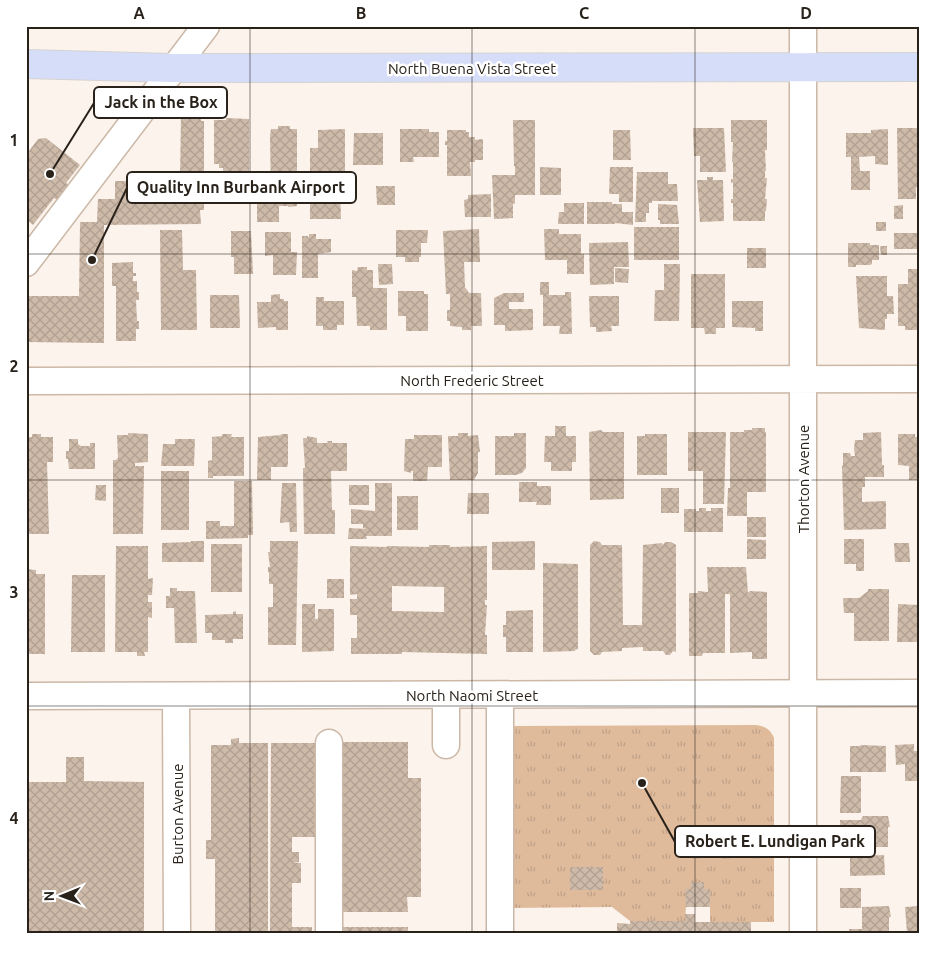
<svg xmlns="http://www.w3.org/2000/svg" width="945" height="959" viewBox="0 0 945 959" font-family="Ubuntu,sans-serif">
<defs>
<pattern id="park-tufts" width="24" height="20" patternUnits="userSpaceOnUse" patternTransform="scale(1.25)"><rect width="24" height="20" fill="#dfbb9c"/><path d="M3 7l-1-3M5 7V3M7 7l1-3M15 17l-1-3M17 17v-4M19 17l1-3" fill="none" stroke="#bfa086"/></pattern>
<pattern id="building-cross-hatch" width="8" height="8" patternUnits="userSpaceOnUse" patternTransform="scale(1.25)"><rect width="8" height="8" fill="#cebaa9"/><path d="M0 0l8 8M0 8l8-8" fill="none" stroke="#b1a091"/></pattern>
</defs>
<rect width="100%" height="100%" fill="#fcf3ec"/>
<path fill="url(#park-tufts)" d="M755 725C765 726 770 729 774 738V922H710V907H686L685 921H630L612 907 510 908 511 726Z"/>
<path fill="url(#building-cross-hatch)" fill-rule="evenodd" d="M199 113 201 121H204V210H200L201 224 104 225V343L26 342V296H79L80 222H97L98 199H115V181H180L181 114Z
M226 118 249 119V179H223V168H219V164H214V120H226Z
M513 120H535V195H515V204L513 203V218L494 219 492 175H515V166H514Z
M731 120H767V150H765L766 171H765V178H767L765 199H767L766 211 765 212V221H733V203H731V199H733V182L731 183V179H733V162H732L733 142H731Z
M278 126H290V129H297V206L288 207V206H279V222H257V191H268V193H271L270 136 271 129H278Z
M693 128H724L726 172H700V156H694Z
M897 128H919V187H916V199H898Z
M345 129V187H340L341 219H310V148H318V130Z
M400 129H429V132H439V157H413L414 162H400Z
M888 129V165L875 164V156L859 157 860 171H870V190H851V157H846V133H871V130Z
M447 130H466V132H469V137H475V140L483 139V160H475V162H470L471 176H447V145H445V141H447Z
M613 130H630L631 160H613Z
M354 133H383V165H353Z
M46 138 80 165 66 183 69 185 57 200 54 198 33 225 26 219V155L38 139Z
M540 167 561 168V195H540Z
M610 167H633V202H619V194H609Z
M637 172H668V184H677L678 201H652V203H649V213H646V222H635Z
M707 177H713V180H723L724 221 700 222 697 180H707Z
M376 186H395V205H377Z
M491 194V217H465L464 200 468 199V195Z
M587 202H612V204H622V212H633V225L615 223V224H587Z
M564 203H584V224H558L559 212H564Z
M658 204 677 205 679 224H660V220H658Z
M903 205V219H894V206Z
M876 222H886V231H876Z
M634 227H679V260H634Z
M479 229 480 262H464L465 287 469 293H481L482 326H471V330H462V327L450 326V321H447V310H450V294H446L443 231Z
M544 229H559V234H581V254H584V274H567V260H545Z
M160 230H182L183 270H196L197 330H161Z
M396 230H428L427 243H421V257H419V262H405V257H396Z
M231 231H251L253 274H234V257H231Z
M265 232H291V252H297L296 275H273V255L265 256Z
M894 233H919V249H894Z
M309 234H316V239H331V252L318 254V278H302V236H308L309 239Z
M628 242 629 267H614V284L590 285 589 243Z
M848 243H870V245H879V260H872V264L870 265H856V267H848Z
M880 246H887V255H881Z
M747 248H766V268H747Z
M133 262V273H136V276H133V281H137V292H139V300H136L137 321H139V329H136V341H116V286H112V263Z
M378 264H392L393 284 379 285Z
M664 264H680L679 321H654L655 290H664Z
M358 267H367V270H373V288H387V330H370V326H357L356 297H352V270L357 271Z
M615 268 629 269 628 283 615 282Z
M908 269H919V330H905V326H898V284H908Z
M691 274H725V328H716V334H705L704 328H691Z
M856 276H887V296H893L894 314H887V319H885V330L859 328Z
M540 282H549V295H565V292H571L572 334H559L560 326H543V295H540Z
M398 291H424V294H428V331H406V316H398Z
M504 293H524V302H509V309H533V330L505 331V325H494V298Z
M280 294V299H284V301H288V330H276V327L258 328 257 302H271V295Z
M210 295H239L240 328H210Z
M589 296H619V326H611L612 331 596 332V327H590Z
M316 297H324V301H344V325H337V330H323V326H316Z
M732 301H763V331H755V328L732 327Z
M555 426H566V436H576V462H572V471H551V462H544L545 436H555Z
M752 428H765V432H766V492H747V516H727L728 488H730V432H744V430H752Z
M601 430 603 432H624V499L590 500 589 432Z
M688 432H726L724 504H703V471H688Z
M881 432 882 465H884V477H865V487H862V502L886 501V529L844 530 842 466 843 465V453H850L851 456H855L854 449 855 440H863V433Z
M128 433 148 434V462L135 463V466H144L143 534H113V460H116L118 458 117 435H128Z
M458 433H468V436L478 435 480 452H478V473L474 480H450L448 436H458Z
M514 433H526V468L522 473 516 475H495V436H514Z
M32 434H41V437H53V462H47L49 534H26V437H32Z
M222 434H232L231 437H244V476H213V478H208V461L212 460V437L222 436Z
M281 434H288V464L287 467H271V480H257L258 437 281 435Z
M645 434H667V475H637V436H645Z
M898 434H915V437H919V480H909V466L898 465Z
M414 435H442V467H428L427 481H413V471H411V473L404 471 405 439H414Z
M307 436 317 438V443H328L327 441H332V443H347V471H331L332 510H335V534H304L303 468H305L303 438H307Z
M69 439H78V444L81 446H90V443H95V469H69L68 459H66V451H69Z
M175 439H195L194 466H161L163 444H175Z
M161 471H189V530H161Z
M234 481H252L253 535H248V538L206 539V521H220V526H234Z
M519 482H537V486H551V505H536L537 502H519Z
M282 483H296L297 532H290L289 522 280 523Z
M375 483H392V536H366L367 539H348L349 528 367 529 363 528V524H351V509L375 511Z
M96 485H106V501L95 500Z
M349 485H369V505H349Z
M661 488H679V513H661Z
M468 493H489V514H467Z
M397 496H418V530H397Z
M699 508H706V511H711V508H723V532H684V509H696V511H699Z
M747 517H766V537H747Z
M747 539 766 540V559H747Z
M844 539H864V571H856V564H844Z
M191 541H204V562H162V543L191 542Z
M270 541H298L296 645H268V607H273V584H269V572H268V567H270L268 552H270Z
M535 541V570H492V542Z
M594 541 600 542 602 545H622L623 625H642L643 545 662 543 663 545 665 542H671L676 545V652L673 651 670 655H666L663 651H643V647L622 648V651L602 652 600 655H594L590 651V545Z
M894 543H909L910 562H895Z
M211 544H242V592H211Z
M429 545H450V547L487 546V600H485V605H487L485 635H487V654L402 652V654H351V638H357V615H350V599H357V594L350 595V546L387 547V546L429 547ZM392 586 444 587V612L392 611Z
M116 546H148V579L153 578 152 595H148V602H152V618L148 617V652H144L145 656H137V652H115Z
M543 563 578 564V649L575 650V651L543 652Z
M707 567H746L748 593 750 591 767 592V659H752V652L730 653V594H725V653H703L702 656H689V593H698V591L708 592Z
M26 569 36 570V574H45V654H26Z
M72 575H105V652H71Z
M327 579H344V598H327Z
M170 588H177V591H195L197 643H175L174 608H166V596H170Z
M868 589H889V641H854V613H844L843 598H859L868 591Z
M302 604H315V619H318V609H334V651L302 652Z
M898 604 919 605V642H897Z
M533 610V652H506V637H503V625H506V611Z
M236 611V614H243V639H233V643H225V640H212V633H205V615L233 614V612Z
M239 738V743H268V933H215V859H206V840H211V745H231V739Z
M341 742H408V778H421V897H407L408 912H341Z
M271 743H318V837H292V852H299V862L293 863H301V883H292V927H312V933H270Z
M914 744V751H919V781H905V764L896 765 895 745Z
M860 745 886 746V772H850V746H860Z
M66 757H84V781L144 782V933H26V782H66Z
M841 776H861V813H840Z
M863 816H888L890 827H888V847H863L860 846V843H840L838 828H840V820H861Z
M884 855 885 875 850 876V856Z
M570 867H603V890H570Z
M691 882H704V889H710V907H686L685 889H691Z
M840 888H861V908H840Z
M889 906 891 917H889V932L850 933 849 929H862V907Z
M919 906V933H907L905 907Z
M685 914H695V922H751V933H617V923L630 924V921H685Z
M341 927H408V933H341Z"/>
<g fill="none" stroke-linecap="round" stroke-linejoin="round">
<g stroke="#ccb8a7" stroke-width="29">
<path id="minor" d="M26 263 206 26
M26 381 919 379
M446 695V745
M500 695V933
M26 696 919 693
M176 696 177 933
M329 743V933
M803 933V26"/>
</g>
<g stroke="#d4d3d1" stroke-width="30">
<path id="major" d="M26 64 173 68 919 67"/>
</g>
<use href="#minor" stroke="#fff" stroke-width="26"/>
<use href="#major" stroke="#d6ddf9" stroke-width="28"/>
</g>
<path fill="none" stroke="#29221b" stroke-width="1" stroke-opacity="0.55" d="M250 26V933M472 26V933M695 26V933M26 254H919M26 480H919M26 706H919"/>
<g text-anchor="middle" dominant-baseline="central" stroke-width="5" stroke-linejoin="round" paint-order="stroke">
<g font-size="15" fill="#29221b" stroke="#fff">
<text x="472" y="68">North Buena Vista Street</text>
<text x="472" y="380">North Frederic Street</text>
<text transform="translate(803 479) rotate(-90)">Thorton Avenue</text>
<text x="472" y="695">North Naomi Street</text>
<text transform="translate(177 814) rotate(-90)">Burton Avenue</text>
</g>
</g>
<path fill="none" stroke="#29221b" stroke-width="2" d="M50 174L94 103M92 260L127 188M642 783L675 842"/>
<g fill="#29221b" stroke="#fff" stroke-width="2">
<circle cx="50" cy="174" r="5"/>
<circle cx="92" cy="260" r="5"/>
<circle cx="642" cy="783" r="5"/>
</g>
<g fill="#fff" stroke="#29221b" stroke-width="2">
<rect x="94" y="87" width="133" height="31" rx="5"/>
<rect x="127" y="172" width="229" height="31" rx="5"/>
<rect x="675" y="826" width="200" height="31" rx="5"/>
</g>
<g font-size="16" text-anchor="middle" font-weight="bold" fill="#29221b">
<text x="161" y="108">Jack in the Box</text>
<text x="241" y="193">Quality Inn Burbank Airport</text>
<text x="775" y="847">Robert E. Lundigan Park</text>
</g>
<rect width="945" height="959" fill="none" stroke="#ffffff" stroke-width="55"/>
<g transform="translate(62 896) rotate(269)" stroke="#ffffff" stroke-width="4" paint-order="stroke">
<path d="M0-4L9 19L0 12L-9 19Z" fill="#29221b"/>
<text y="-8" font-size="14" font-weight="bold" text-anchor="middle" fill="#29221b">N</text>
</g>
<rect x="28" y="28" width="890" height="904" fill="none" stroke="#29221b" stroke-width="2"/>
<g font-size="16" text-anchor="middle" font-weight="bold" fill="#29221b">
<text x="139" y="19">A</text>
<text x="361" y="19">B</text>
<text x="584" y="19">C</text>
<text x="806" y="19">D</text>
<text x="14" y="146">1</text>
<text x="14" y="372">2</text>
<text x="14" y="598">3</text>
<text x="14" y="824">4</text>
</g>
</svg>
